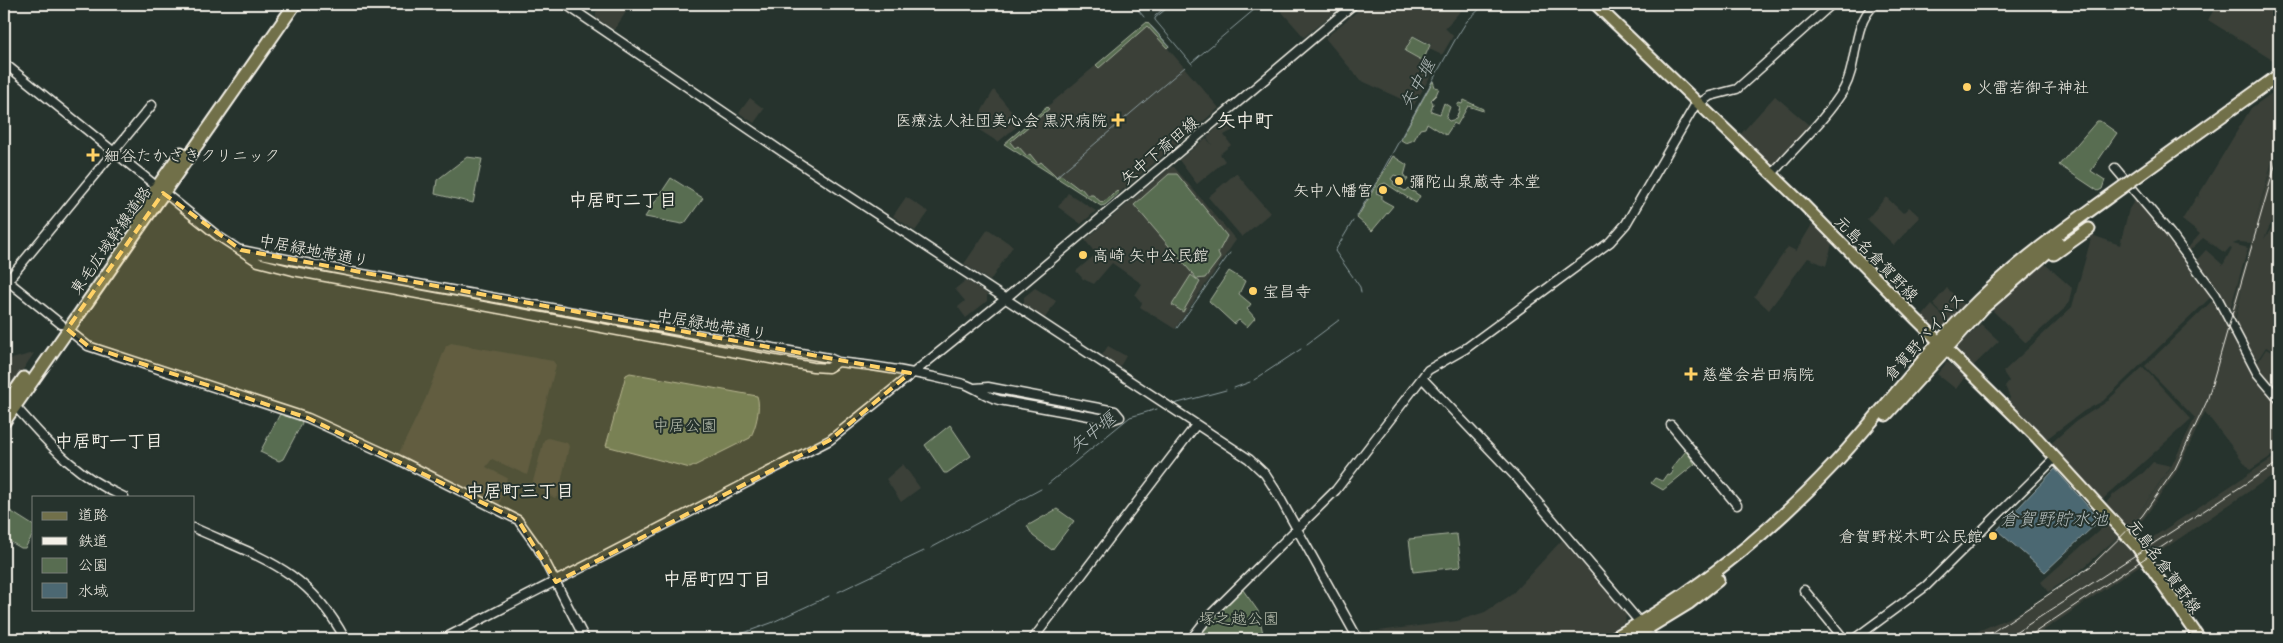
<svg xmlns="http://www.w3.org/2000/svg" width="2283" height="643" viewBox="0 0 2283 643" font-family="'Patrick Hand','Klee One',sans-serif">
<rect width="100%" height="100%" fill="#26332d"/>
<filter id="ink" filterUnits="userSpaceOnUse"><feTurbulence type="fractalNoise" baseFrequency=".02" numOctaves="2"/><feDisplacementMap in="SourceGraphic" scale="10" xChannelSelector="R" yChannelSelector="G"/><feConvolveMatrix kernelMatrix="1 2 1 2 8 2 1 2 1" color-interpolation-filters="sRGB"/></filter>
<g filter="url(#ink)">
<path fill="#3a4039" d="M608 4H620L626 12 614 30 596 18V12Z
M1275 4H1345L1304 37Z
M1366 4H1467L1445 28 1453 36 1442 55 1429 49 1431 44 1413 35 1404 51 1435 68 1414 105 1360 80 1325 38Z
M2217 4H2279V53L2274 61 2208 20Z
M1146 23 1219 108 1105 205 1004 143Z
M2279 88V137L2254 226 2279 142V206L2264 239 2279 217V355L2266 347 2255 364 2235 321 2242 290 2232 328 2260 381 2274 399 2279 402V451L2250 470 2205 412 2177 471 2145 517 2125 539 2135 549 2279 454V471L2031 639H1960L2015 615 2085 570 2121 534 2080 571 2048 592 2041 582 2110 521 2103 506 2114 494 2144 472 2153 462 2171 466 2134 520 2171 467 2195 418 2145 366 2215 298 2228 320 2251 243 2238 242 2233 244 2248 248 2229 313 2194 263 2206 250 2223 265 2232 248 2230 247 2225 253 2203 238 2187 253 2186 250 2200 234 2182 220 2197 196 2200 198 2198 196 2251 108Z
M994 90 1021 123 998 142 973 126Z
M1775 96 1809 125 1771 170 1738 137Z
M750 98 764 109 754 123 739 113Z
M1228 118 1237 128 1224 135 1231 145 1220 154 1225 161 1197 184 1179 160 1206 138 1212 145 1207 137Z
M1171 167H1174L1236 240 1175 329 1140 307 1142 303 1135 295 1142 284 1112 263 1094 284 1083 279 1076 271 1096 254 1085 240Z
M1236 173 1270 213 1242 237 1208 197Z
M1068 193 1096 211 1081 224 1058 207Z
M906 197 929 212 915 231 893 216Z
M1886 197 1903 213 1909 207 1920 217 1894 245 1867 219Z
M2135 200 2139 201 2213 293 2211 297 2103 401 2084 411 2045 440 2006 403 2010 398 2005 386 2009 381 2003 372 2072 307 2092 235 2120 245 2129 209Z
M1814 221 1833 240 1826 266 1808 258 1769 310 1754 296 1788 247 1796 251Z
M988 229 1013 246 990 281 964 264Z
M2045 264 2072 288 2069 302 2064 309 2026 343 1992 310 2023 281Z
M966 280 987 294V301L966 318 958 307 965 301 955 289Z
M1035 288 1056 301 1045 318 1024 304V297Z
M1947 288 1965 306 1950 322 1933 304Z
M1932 305 1950 323 1940 329 1931 328 1921 318Z
M1981 324 1999 341 1970 369 1957 357V346Z
M451 343 553 361 556 365 527 475 492 459 486 467 507 478 499 506 402 457 399 453 425 400 446 346Z
M1108 346 1126 356 1119 368 1102 355Z
M2266 349 2279 356V382L2274 389 2264 379 2256 365Z
M34 353 11 388H4V361Z
M1947 362 1967 374 1956 389 1937 374Z
M2143 367 2191 419 2102 500 2048 446 2075 422 2105 403Z
M548 438 567 443 569 446 558 496 555 498 532 485 544 440Z
M903 464 920 488 901 502 886 479Z
M1562 540 1626 614 1625 622 1599 639H1365L1362 633 1457 621 1485 612 1511 595Z"/>
<path fill="#586d51" stroke="#a6af9c" d="M1147 22 1169 46 1167 48 1147 26 1099 68 1096 65Z
M1413 36 1430 45 1423 61 1405 51Z
M1433 81 1435 87 1439 88 1436 95 1431 100 1433 103 1431 111 1440 114 1444 103 1450 107 1446 118 1449 121 1456 119 1460 108 1457 106 1459 103 1462 104 1464 100 1483 109V111L1468 106 1457 125 1454 123 1446 135 1427 123 1425 128 1420 129 1414 140 1406 143 1401 140 1403 135Z
M1047 107 1049 109 1010 142 1015 148 1018 146 1027 156 1030 154 1038 164 1041 162 1055 175 1057 177 1061 175 1079 189 1081 188 1087 195H1093L1102 203 1117 191 1119 193 1105 205 1101 206 1004 144Z
M2097 121H2100L2117 133 2091 171 2105 180 2102 189 2098 191 2059 165Z
M1393 156 1407 165 1404 176 1408 179 1406 182 1402 180 1403 178 1394 175 1391 179 1394 182 1393 184 1405 191 1408 188 1420 196 1416 203 1385 183 1380 185 1376 193 1382 195V200L1393 206 1372 231 1357 218Z
M467 157 482 159 473 203 435 194 437 180Z
M1169 174H1177L1227 236 1218 253 1220 258 1205 278 1197 279 1134 205Z
M671 178 703 198 685 223 682 224 645 217Z
M1229 271 1245 281 1239 294 1251 304 1247 309 1255 318 1247 327 1239 320 1234 324 1209 301Z
M1191 275 1200 282 1183 312 1172 305Z
M630 373 757 396C761 406 756 428 750 438L690 468 606 446 626 375Z
M281 412 300 418 302 423 283 459 279 461 260 452Z
M950 425 971 456 947 473H944L925 445Z
M1686 451 1695 464 1663 490 1651 483 1655 478 1662 481 1667 474 1671 475 1673 471 1671 469Z
M7 509 34 526V533L25 548H21L4 538V511Z
M1057 509 1074 521 1052 550 1033 536 1027 526Z
M1455 534 1457 535 1461 565 1459 567 1413 572 1409 539Z
M1240 590H1243L1258 611 1264 638 1193 639 1214 614Z"/>
<path fill="#4c6872" stroke="#8f9fa1" d="M2055 469 2100 520 2045 572 1997 530Z"/>
<g fill="none" stroke-linecap="round" stroke-linejoin="round">
<path stroke="#8f9fa1" stroke-width="1" d="M1133 4 1144 17
M1172 4 1155 18V20L1192 64
M1155 16 1169 4
M1151 26 1169 46
M1192 62 1261 4
M1056 177 1185 67
M1377 181 1455 40 1467 21 1485 4
M1357 216 1376 183
M1353 221 1335 251 1360 287 1361 293
M1177 328 1230 253
M1307 344 1339 320
M1254 380 1301 349
M1234 388 1250 382
M1174 404 1226 390
M1048 484 1130 417 1157 409
M931 548 1041 489
M838 592 924 551
M727 639 771 623 829 596"/>
<g stroke="#f4f1e8" stroke-width="11">
<path id="minor" d="M565 4 790 157 1249 459 1265 474 1276 491 1358 639
M4 63 218 236 258 262 293 271 813 367 828 368 838 362
M2115 168 2170 233 2216 295 2257 373 2279 399
M1772 174C1794 148 1828 117 1844 89 1859 62 1851 26 1875 4
M241 250 357 273 829 358 838 362C880 366 924 374 964 384 977 388 986 397 999 400L1111 420 1120 417 1115 411 988 387 975 388
M4 278 61 324
M4 285 152 105
M67 329 88 346 308 418 393 457 518 520 538 548 585 639
M1422 378 1517 478 1654 639
M4 394C44 437 68 472 124 497
M1671 425 1737 505
M194 528C261 558 308 569 345 639
M1804 590 1844 639
M443 639 830 440 1005 299 1354 4
M1033 639 1196 425
M1191 639 1210 615 1336 490 1428 370 1465 349 1610 242 1626 224 1694 107 1710 96 1737 89 1832 4
M1854 639 1926 586 2055 458"/>
</g>
<g stroke="#f4f1e8" stroke-width="14">
<path id="major" d="M1595 4 1800 201 1916 319 2037 438 2137 547 2200 639"/>
</g>
<g stroke="#f4f1e8" stroke-width="15">
<path id="highway" d="M133 221 181 153
M2054 254 2089 229
M4 407 24 378
M1886 415 1984 307 2058 243
M4 422 295 4
M1612 639C1697 592 1770 533 1836 462 1885 409 1927 351 1979 300 2023 257 2074 222 2124 186
M1630 639 1689 603 1718 580"/>
</g>
<use href="#minor" stroke="#26332d" stroke-width="8"/>
<use href="#major" stroke="#71704a" stroke-width="10"/>
<use href="#highway" stroke="#71704a" stroke-width="11"/>
<path stroke="#f4f1e8" stroke-width="1" d="M1982 639 2091 566 2142 516 2175 469 2207 401 2279 152
M2006 639 2279 462
M2025 639 2172 540"/>
<g stroke="#f4f1e8" stroke-width="15" stroke-linecap="butt">
<path id="highway-bridge" d="M2124 186 2279 75"/>
</g>
<use href="#highway-bridge" stroke="#71704a" stroke-width="11"/>
</g>
</g>
<path fill="#ffd166" fill-opacity="0.2" stroke="#ffd166" stroke-width="4" stroke-dasharray="10 6" stroke-linejoin="round" d="M163 193 241 250 910 373 830 440 556 582 518 520 308 418 88 346 67 329Z"/>
<g fill="#ffd166" stroke="#26332d" stroke-width="2">
<circle cx="1967" cy="87" r="5"/>
<path d="M1115.5 112.5h5v5h5v5h-5v5h-5v-5h-5v-5h5z"/>
<path d="M90.5 147.5h5v5h5v5h-5v5h-5v-5h-5v-5h5z"/>
<circle cx="1399" cy="181" r="5"/>
<circle cx="1383" cy="190" r="5"/>
<circle cx="1083" cy="255" r="5"/>
<circle cx="1253" cy="291" r="5"/>
<path d="M1688.5 366.5h5v5h5v5h-5v5h-5v-5h-5v-5h5z"/>
<circle cx="1993" cy="536" r="5"/>
</g>
<g text-anchor="middle" dominant-baseline="central" stroke-width="4" stroke-linejoin="round" paint-order="stroke">
<g font-size="16" fill="#f4f1e8" stroke="#26332d" text-anchor="start">
<text x="1977" y="87">火雷若御子神社</text>
<text x="1107" y="120" text-anchor="end">医療法人社団美心会 黒沢病院</text>
<text x="104" y="155">細谷たかさきクリニック</text>
<text x="1409" y="181">彌陀山泉蔵寺 本堂</text>
<text x="1373" y="190" text-anchor="end">矢中八幡宮</text>
<text x="1093" y="255">高崎 矢中公民館</text>
<text x="1263" y="291">宝昌寺</text>
<text x="1702" y="374">慈瑩会岩田病院</text>
<text x="1983" y="536" text-anchor="end">倉賀野桜木町公民館</text>
</g>
<g font-size="16" fill="#f4f1e8" stroke="#26332d">
<text transform="translate(1159 150) rotate(-40)">矢中下斎田線</text>
<text transform="translate(110 240) rotate(-55)">東毛広域幹線道路</text>
<text transform="translate(314 250) rotate(11)">中居緑地帯通り</text>
<text transform="translate(1877 258) rotate(46)">元島名倉賀野線</text>
<text transform="translate(712 324) rotate(10)">中居緑地帯通り</text>
<text transform="translate(1924 336) rotate(-48)">倉賀野バイパス</text>
<text transform="translate(2165 566) rotate(54)">元島名倉賀野線</text>
</g>
<g font-size="16" fill="#b6bcac" stroke="#26332d">
<text x="685" y="425">中居公園</text>
<text x="1239" y="618">塚之越公園</text>
</g>
<g font-size="18" font-style="italic" fill="#b1bab9" stroke="#26332d">
<text transform="translate(1417 84) rotate(-61)">矢中堰</text>
<text transform="translate(1092 432) rotate(-39)">矢中堰</text>
<text x="2054" y="518">倉賀野貯水池</text>
</g>
<g font-size="18" font-weight="bold" fill="#f4f1e8" stroke="#26332d">
<text x="623" y="199">中居町二丁目</text>
<text x="109" y="440">中居町一丁目</text>
<text x="520" y="490">中居町三丁目</text>
<text x="717" y="578">中居町四丁目</text>
</g>
<g font-size="19" font-weight="bold" fill="#f4f1e8" stroke="#26332d">
<text x="1245" y="120">矢中町</text>
</g>
</g>
<rect width="2283" height="643" fill="none" stroke="#26332d" stroke-width="20"/>
<rect x="10" y="10" width="2263" height="623" fill="none" stroke="#f4f1e8" stroke-width="2" filter="url(#ink)"/>
<rect x="32" y="496" width="162" height="115" fill="#26332d" stroke="#787f78"/>
<rect x="42" y="512" width="25" height="8" fill="#71704a" stroke="#787f78"/>
<text x="78" y="520" font-size="15" fill="#f4f1e8">道路</text>
<rect x="42" y="537" width="25" height="8" fill="#f4f1e8" stroke="#787f78"/>
<text x="78" y="546" font-size="15" fill="#f4f1e8">鉄道</text>
<rect x="42" y="558" width="25" height="15" fill="#586d51" stroke="#787f78"/>
<text x="78" y="570" font-size="15" fill="#f4f1e8">公園</text>
<rect x="42" y="583" width="25" height="15" fill="#4c6872" stroke="#787f78"/>
<text x="78" y="596" font-size="15" fill="#f4f1e8">水域</text>
</svg>
